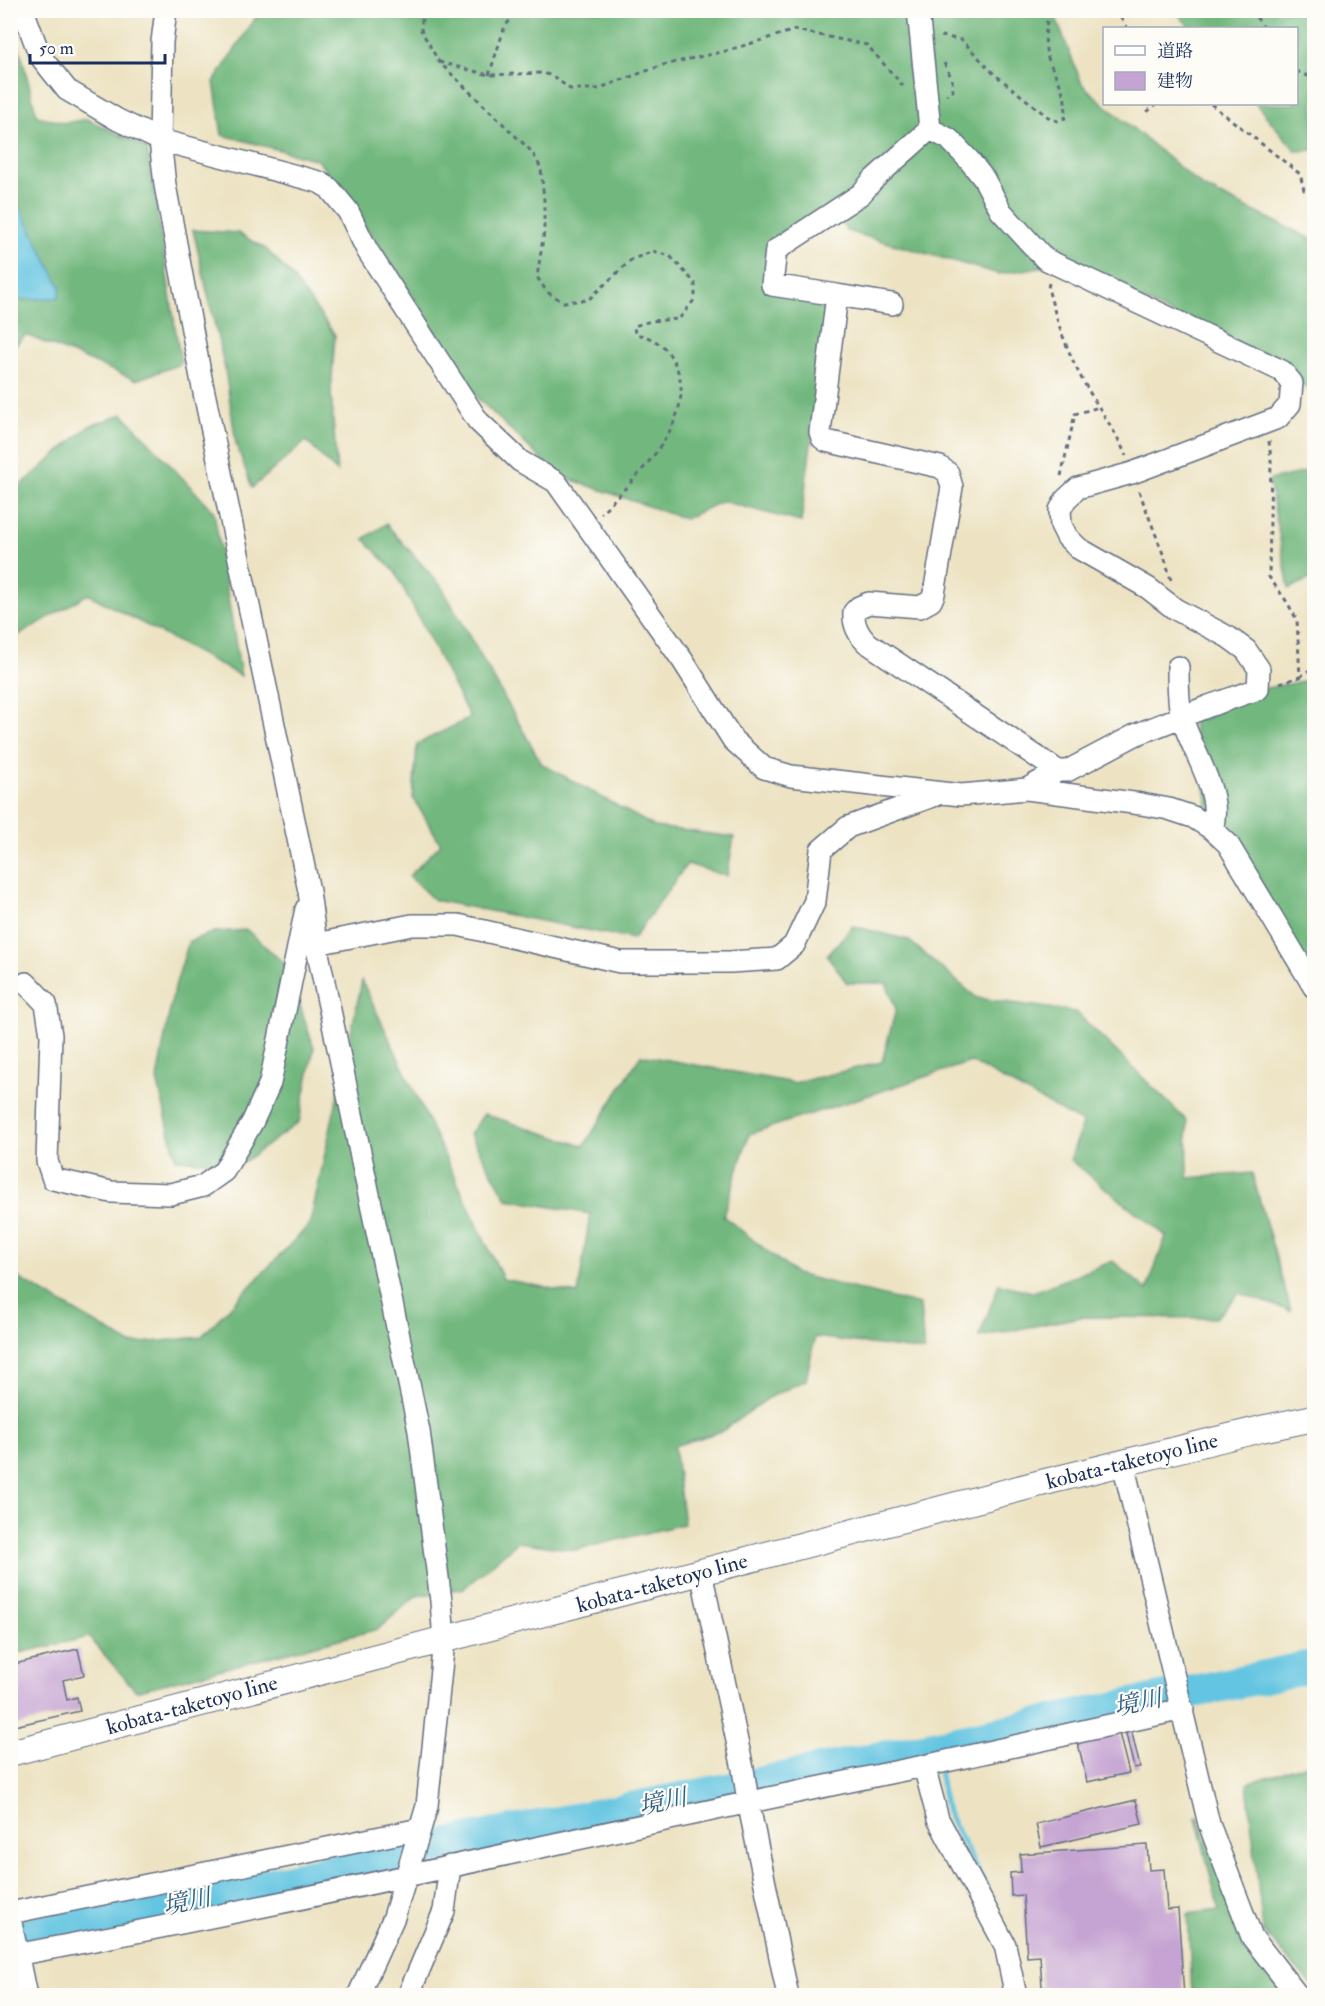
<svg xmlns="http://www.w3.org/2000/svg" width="1325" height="2006" viewBox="0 0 1325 2006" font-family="'IM FELL Double Pica','Noto Serif JP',serif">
<rect width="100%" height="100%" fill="#fdfcf7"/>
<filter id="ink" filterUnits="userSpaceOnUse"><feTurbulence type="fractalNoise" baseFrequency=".0167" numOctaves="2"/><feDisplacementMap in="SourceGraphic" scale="12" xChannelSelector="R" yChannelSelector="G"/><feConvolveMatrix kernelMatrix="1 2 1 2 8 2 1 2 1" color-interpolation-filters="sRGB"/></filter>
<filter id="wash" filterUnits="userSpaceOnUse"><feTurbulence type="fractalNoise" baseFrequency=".008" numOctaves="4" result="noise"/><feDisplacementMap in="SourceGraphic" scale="24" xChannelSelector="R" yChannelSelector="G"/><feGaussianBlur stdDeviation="1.35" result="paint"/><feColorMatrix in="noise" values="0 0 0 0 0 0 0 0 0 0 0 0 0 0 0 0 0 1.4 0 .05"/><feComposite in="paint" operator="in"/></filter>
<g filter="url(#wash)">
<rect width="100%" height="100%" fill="#ede3c3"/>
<path fill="#72b87e" stroke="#46746e" stroke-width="1.5" d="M10 11 37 116 65 123 87 119 147 148 181 364 136 380 26 335 11 349V305L56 280 11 194Z
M260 11H1053L1082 84 1104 104 1203 187 1314 240V393L1252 352 1064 263 999 274 846 231 835 203 770 247 765 288 829 303 801 522 722 501 685 519 558 475 469 390 401 277 318 160 222 135 214 82Z
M1175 11H1314V150L1296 151 1256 104H1296V28H1191Z
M193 230 238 233 266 249 291 275 335 335 331 392 337 472 306 441 252 488 236 443 225 369Z
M123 414 214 512 241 676 88 594 11 640V494L88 427Z
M1314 458V577L1289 589 1269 480 1310 471Z
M386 524 441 586 542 764 655 827 734 837 727 876 687 864 633 939 434 900 409 876 441 844 413 798 417 744 470 718 395 572 364 539Z
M1314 679V983L1212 825 1189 703Z
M853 926 908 940 977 998 1076 1012 1187 1121 1188 1178 1252 1173 1291 1311 1239 1293 1216 1318 1080 1317 979 1337 999 1284 1033 1292 1113 1261 1147 1290 1166 1236 1070 1160 1083 1123 971 1062 749 1134 723 1216 796 1274 920 1305 924 1351 815 1337 806 1380 770 1397 722 1431 674 1446 684 1524 575 1550 518 1542 464 1588 416 1596 378 1629 136 1691 89 1637 11 1655 10 1273 131 1344 201 1337 310 1224 362 981 503 1279 578 1294 590 1214 507 1199 470 1134 484 1114 584 1146 641 1055 794 1083 882 1062 896 1009 886 983H847L827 955Z
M247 930 287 966 314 1048 299 1122 241 1164 176 1159 157 1079 173 993 189 941 215 932Z
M1314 1762V1991L1312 1986 1263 1931 1247 1783Z
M1198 1816 1245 1946 1286 1995H1192L1188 1914 1219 1910 1196 1817Z"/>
<path fill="#63c5e1" stroke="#3f7aa0" stroke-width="1.5" d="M11 185 14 196 61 288 58 298 11 300Z"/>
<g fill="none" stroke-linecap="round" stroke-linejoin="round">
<path stroke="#63c5e1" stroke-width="5" d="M939 1771 947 1812 987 1888"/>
<path stroke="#63c5e1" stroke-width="33" d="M10 1938 201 1899 469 1840 761 1783 1314 1666"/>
</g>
<g id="blocks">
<path fill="#c5a3d2" d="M78 1649 84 1675 63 1680 67 1700 77 1697 80 1711 10 1727V1665Z
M1131 1729 1140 1767 1134 1768 1125 1730Z
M1119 1733 1129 1773 1087 1782 1078 1743Z
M1136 1800 1142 1824 1041 1847 1036 1824Z
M1147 1845 1149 1870 1164 1869 1167 1910 1178 1909 1184 1996H1056L1054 1987H1042L1040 1956 1027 1957 1023 1895 1011 1896 1010 1873 1021 1872 1020 1854Z"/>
</g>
</g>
<g filter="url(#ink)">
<use href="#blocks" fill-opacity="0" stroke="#646e81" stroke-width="1.5"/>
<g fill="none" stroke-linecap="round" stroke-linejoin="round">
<g stroke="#646e81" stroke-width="24">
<path id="minor" d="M23 10 40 56 67 90 118 120 160 140 319 182 329 188 348 211 367 250 478 421 520 461 556 482 683 661 733 740 764 768 791 776 961 795 1027 789 1141 804 1169 809 1193 817 1212 829 1228 844 1314 987
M166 10 162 42 160 140 165 185 202 383 309 891 316 944 419 1431 441 1601 444 1641 442 1660 427 1806 394 1917 358 1996
M918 10 930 129 949 139 969 160 984 179 1001 211 1045 259 1282 371 1292 383 1290 404 1278 418 1132 473 1078 488 1066 499 1060 510 1061 525 1067 537 1078 548 1148 588 1175 609 1228 637 1246 650 1259 669 1258 689 1209 706 1135 735 1067 771H1058L1027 789
M837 295 772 285 776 250 861 194 874 179 930 129
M892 304 837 295 820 432 822 438 826 441 940 467 948 473 952 487 934 594 931 601 920 607 869 603 859 607 854 612C853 625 858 634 866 642L1058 771
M1178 667C1178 683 1178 699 1181 714 1190 750 1224 792 1212 829
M316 944 412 925H458L620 962H730L777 959 794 945 815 901 821 850 848 827 936 795
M26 983 46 1004 51 1035 47 1161 53 1179 111 1192 171 1194 203 1186 224 1171 253 1121 270 1083 306 909
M1123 1463 1209 1824 1252 1937 1298 1996
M701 1572 743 1769 748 1801 788 1996
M10 1913 420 1829
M10 1918 26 1996
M10 1956C316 1900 619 1827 924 1766
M408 1996 444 1911 450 1866
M1016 1996 1005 1945 938 1819 924 1766 1183 1709"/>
</g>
<g stroke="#646e81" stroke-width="28">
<path id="major" d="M10 1753 1037 1484 1261 1429 1314 1418"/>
</g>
<path stroke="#646e81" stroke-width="3" stroke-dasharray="4.5 4.5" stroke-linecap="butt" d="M423 10 421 30 439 62 532 152 541 168 544 200V232L537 277 547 292 563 302 588 300 631 260 653 251 670 256 695 283V299L679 319 651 321 634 326 635 334C653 337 665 345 674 362 703 417 636 477 601 513
M1116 10 1127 28
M1251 10 1264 28
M941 36 962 40 993 73 1048 117 1057 121 1065 118C1069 94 1056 79 1048 58 1043 44 1046 25 1049 10
M439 62 489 75 544 73 554 77 570 89H597L663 65 726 51 795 30 867 45 906 89
M944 63 952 79 953 91 946 95
M1296 71 1314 79
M489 75 505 26 519 10
M1211 104 1300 174 1304 190 1314 193
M1147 112 1156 104
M1049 283 1048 288C1056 319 1067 351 1082 379 1096 405 1115 429 1126 456
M1269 441 1271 460 1269 577 1287 602 1297 620 1300 677 1276 684
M1061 476 1075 414 1099 407
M1139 491 1165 559 1171 580
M1300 677 1308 671 1314 670"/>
<use href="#minor" stroke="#fff" stroke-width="21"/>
<use href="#major" stroke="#fff" stroke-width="26"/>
</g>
</g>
<g text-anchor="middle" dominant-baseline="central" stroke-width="4.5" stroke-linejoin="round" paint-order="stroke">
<g font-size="22" fill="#1b2f5e" stroke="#fdfcf7">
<text transform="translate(1132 1461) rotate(-14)">kobata-taketoyo line</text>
<text transform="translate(662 1583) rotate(-15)">kobata-taketoyo line</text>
<text transform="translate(192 1705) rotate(-15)">kobata-taketoyo line</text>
</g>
<g font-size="24" font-style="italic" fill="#315c85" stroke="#fdfcf7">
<text transform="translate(1138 1703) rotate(-12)">境川</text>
<text transform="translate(663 1802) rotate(-12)">境川</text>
<text transform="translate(187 1902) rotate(-12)">境川</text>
</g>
</g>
<rect width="1325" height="2006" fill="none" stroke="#fdfcf7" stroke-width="36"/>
<rect x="1103" y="27" width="195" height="78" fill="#fdfcf7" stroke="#a3aaba" stroke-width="1.5"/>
<rect x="1115" y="46" width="30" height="9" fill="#ffffff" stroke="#a3aaba" stroke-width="1.5"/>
<text x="1157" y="57" font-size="18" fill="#1b2f5e">道路</text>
<rect x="1115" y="72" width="30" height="18" fill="#c5a3d2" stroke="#a3aaba" stroke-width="1.5"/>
<text x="1157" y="87" font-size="18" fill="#1b2f5e">建物</text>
<path d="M30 54v9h135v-9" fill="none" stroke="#1b2f5e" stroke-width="3"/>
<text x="39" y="54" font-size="18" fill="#1b2f5e" stroke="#fdfcf7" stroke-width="4.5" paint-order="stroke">50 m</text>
</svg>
